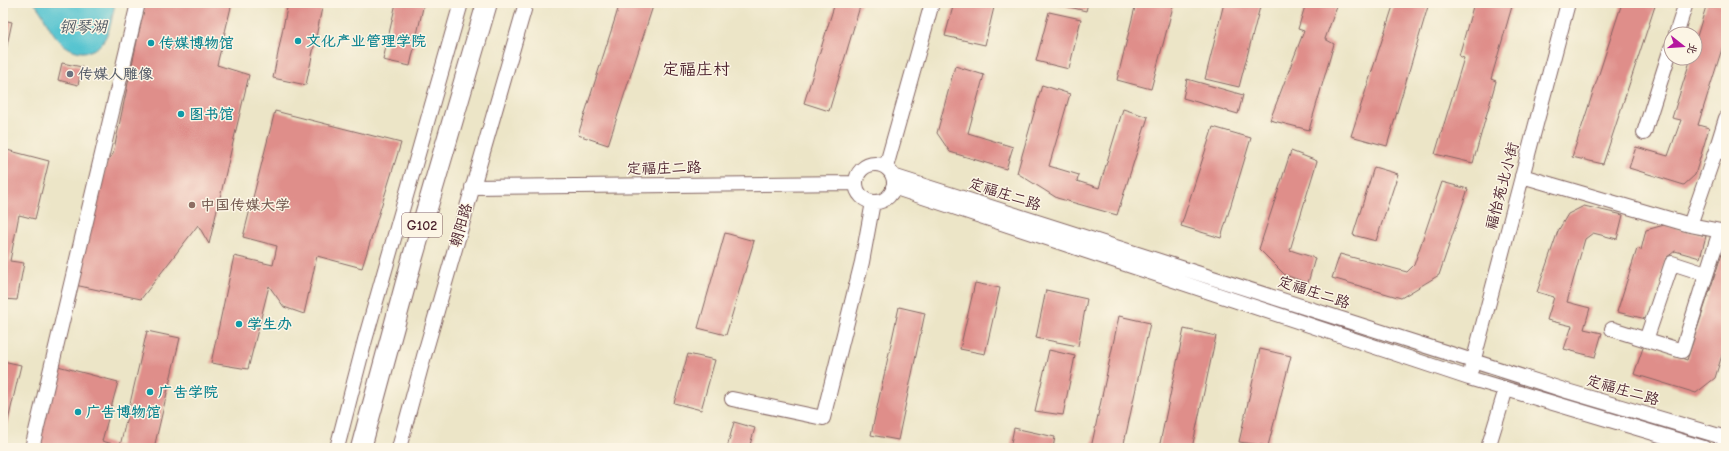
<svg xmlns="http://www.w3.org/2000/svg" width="1729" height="451" font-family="'Comic Neue','LXGW WenKai TC',sans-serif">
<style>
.water{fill:#57c4d0;stroke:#50727e}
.building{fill:#df8e8a}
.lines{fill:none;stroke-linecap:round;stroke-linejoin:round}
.minor-casing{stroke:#836462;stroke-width:16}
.highway-casing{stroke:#836462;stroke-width:22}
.minor{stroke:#fff;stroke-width:14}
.highway{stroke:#fff;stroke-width:20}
.culture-dot{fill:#0f9aa8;stroke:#fcf5e5;stroke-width:1.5}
.worship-dot{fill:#6b7280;stroke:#fcf5e5;stroke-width:1.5}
.education-dot{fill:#8d6e63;stroke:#fcf5e5;stroke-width:1.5}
.labels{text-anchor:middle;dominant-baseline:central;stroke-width:3;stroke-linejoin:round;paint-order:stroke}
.shield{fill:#fcf5e5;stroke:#7f5f63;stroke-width:1}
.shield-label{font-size:14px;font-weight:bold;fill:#4a1f2b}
.culture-label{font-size:15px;font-weight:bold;fill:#0d838f;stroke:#fcf5e5;text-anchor:start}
.worship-label{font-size:15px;font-weight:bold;fill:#5b616d;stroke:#fcf5e5;text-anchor:start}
.street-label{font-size:15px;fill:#4a1f2b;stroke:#fcf5e5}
.education-label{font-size:15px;font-weight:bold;fill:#785e54;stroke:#fcf5e5;text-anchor:start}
.water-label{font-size:16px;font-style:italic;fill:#4f5965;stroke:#fcf5e5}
.quarter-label{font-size:17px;fill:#4a1f2b;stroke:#fcf5e5}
</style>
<rect width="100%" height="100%" fill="#fcf5e5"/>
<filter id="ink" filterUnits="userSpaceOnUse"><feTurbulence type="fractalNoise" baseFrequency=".025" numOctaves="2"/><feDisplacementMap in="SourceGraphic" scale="8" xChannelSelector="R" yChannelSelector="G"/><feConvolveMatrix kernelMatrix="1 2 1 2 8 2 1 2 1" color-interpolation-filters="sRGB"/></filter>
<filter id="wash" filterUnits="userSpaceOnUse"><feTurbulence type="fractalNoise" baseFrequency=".012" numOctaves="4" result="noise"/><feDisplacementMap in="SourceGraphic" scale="16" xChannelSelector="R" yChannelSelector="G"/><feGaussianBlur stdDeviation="0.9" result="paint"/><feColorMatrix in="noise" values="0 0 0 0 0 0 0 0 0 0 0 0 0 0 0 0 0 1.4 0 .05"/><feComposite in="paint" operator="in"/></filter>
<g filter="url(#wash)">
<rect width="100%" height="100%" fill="#ece5c7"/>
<path class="water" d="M34,3H115C111,23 108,52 82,52C72,51 64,46 58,39C48,28 43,12 34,3Z"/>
<g id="blocks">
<path class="building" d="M145,3H232L217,65L249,75L209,244L198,225L141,299L70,284L107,162L113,154Z
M288,3H323L306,85L273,78Z
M396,3H424L410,66L383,60Z
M620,3H654L608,145L578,135Z
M835,3H861L829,111L804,103Z
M954,3H995L985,45L945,36Z
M1052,3H1088L1086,11Z
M1136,3H1174L1151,89L1117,80Z
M1224,3H1261L1239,87L1205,79Z
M1306,3H1338L1325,39L1334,44L1309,130L1270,120L1304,31L1298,29Z
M1394,3H1429L1387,146L1351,136Z
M1474,3H1513L1491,79L1496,81L1473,163L1435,154L1464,58L1459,56Z
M1622,3H1656L1603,164L1572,157Z
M1707,3H1715L1726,6V36L1698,125L1709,128L1695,175L1684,185L1629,168L1636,147L1668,156L1681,120L1672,118L1691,58H1695V43Z
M1049,12L1081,19L1069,69L1036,61Z
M3,20L12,22L4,59H3Z
M62,63L82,67L78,85L58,80Z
M955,66L984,75L968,133L1013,147L1006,169L950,152L937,133Z
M1187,79L1243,95L1238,114L1183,98Z
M1042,85L1070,94L1049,166L1079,175L1077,181L1099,188L1123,109L1148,117L1117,215L1057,198L1017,173Z
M275,111L401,143L362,268L317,256L304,314L284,307L269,286L248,369L211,363L234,256L273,265L277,246L243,237Z
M1213,127L1251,138L1221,238L1181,226Z
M3,149L49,161L35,219L19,215L10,261L24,263L17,300L3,299V191L7,171L3,169Z
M1291,151L1317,161L1290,250L1315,258L1308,283L1285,275L1259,249Z
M1374,167L1398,174L1376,241L1353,235Z
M1442,182L1468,189L1439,275L1401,298L1332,278L1340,254L1407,272L1414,265Z
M1584,206L1623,215L1617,239L1593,233L1585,239L1567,302L1590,308L1584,329L1602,333L1595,357L1564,349L1572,326L1547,320L1554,297L1537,292L1558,231L1568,214Z
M1664,225L1706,236L1700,258L1675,251L1666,258L1646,319L1617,312L1637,249L1641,250L1646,230Z
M725,233L754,241L726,335L698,328Z
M1726,241V342L1715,378L1696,393L1634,374L1644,345L1687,360Z
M975,283L1000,288L985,354L960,349Z
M1046,290L1087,299L1078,346L1036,338Z
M899,307L925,313L898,440L871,435Z
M1119,316L1150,323L1123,448H1091Z
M1184,329L1216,336L1192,448H1159Z
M147,331L180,338L154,448H36L58,366L118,382L102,441L120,446Z
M1260,349L1291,356L1268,446L1239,442Z
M1049,350L1075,356L1063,415L1035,411Z
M688,354L715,360L701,410L674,403Z
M3,361L21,365L4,438H3Z
M734,422L755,428L749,448H727Z
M1014,428L1055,437L1053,448H1010Z"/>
</g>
</g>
<g filter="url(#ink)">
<use href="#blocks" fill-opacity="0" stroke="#836462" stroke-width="1"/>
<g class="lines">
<g class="minor-casing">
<path id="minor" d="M1676,34L1686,3
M1644,133L1671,48
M1716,150L1726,118
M856 183a19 19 0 1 1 38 0a19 19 0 1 1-38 0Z
M886,167L932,3
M893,176L1567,391L1726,438
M1522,176L1690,225L1726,232
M472,187L856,183
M893,187L1469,378L1704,448
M1690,225L1716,150L1726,153
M1612,329L1682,351L1720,231
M1646,340L1672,263L1706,274
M1471,370L1568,3
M732,399L823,418L862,262L873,202
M32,448L138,3
M337,448L365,340L461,3
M399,448L424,356L526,3
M1488,448L1506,389"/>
</g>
<g class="highway-casing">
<path id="highway" d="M361,448L412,260L487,3"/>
</g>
<use href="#minor" class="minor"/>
<use href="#highway" class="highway"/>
</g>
</g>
<g class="culture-dot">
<circle cx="298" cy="41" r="4"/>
<circle cx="151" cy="43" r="4"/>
<circle cx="181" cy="114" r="4"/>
<circle cx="239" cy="324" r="4"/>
<circle cx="150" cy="392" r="4"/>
<circle cx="78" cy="412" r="4"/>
</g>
<circle class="worship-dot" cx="70" cy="74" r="4"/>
<circle class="education-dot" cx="192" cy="205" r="4"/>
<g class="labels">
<rect class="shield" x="402" y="213" width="40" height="24" rx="3"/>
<g class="shield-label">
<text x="422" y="225">G102</text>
</g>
<g class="culture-label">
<text x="306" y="41">文化产业管理学院</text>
<text x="159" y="43">传媒博物馆</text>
<text x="189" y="114">图书馆</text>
<text x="247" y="324">学生办</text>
<text x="158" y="392">广告学院</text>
<text x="86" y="412">广告博物馆</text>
</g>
<g class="worship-label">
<text x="78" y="74">传媒人雕像</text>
</g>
<g class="street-label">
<text transform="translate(664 168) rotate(-1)">定福庄二路</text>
<text transform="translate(1502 186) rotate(-75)">福怡苑北小街</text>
<text transform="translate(1005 194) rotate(18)">定福庄二路</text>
<text transform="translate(461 225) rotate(-74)">朝阳路</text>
<text transform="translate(1314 292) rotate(18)">定福庄二路</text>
<text transform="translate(1623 390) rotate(16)">定福庄二路</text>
</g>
<g class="education-label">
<text x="200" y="205">中国传媒大学</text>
</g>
<g class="water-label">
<text x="83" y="27">钢琴湖</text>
</g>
<g class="quarter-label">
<text x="696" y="69">定福庄村</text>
</g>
</g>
<rect width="1729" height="451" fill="none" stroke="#fcf5e5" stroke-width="16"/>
<g transform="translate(1683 46) rotate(107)"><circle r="19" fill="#fcf5e5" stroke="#b59f9b"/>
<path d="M0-3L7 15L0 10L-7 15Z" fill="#b5179e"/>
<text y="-6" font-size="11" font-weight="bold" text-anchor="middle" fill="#4a1f2b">北</text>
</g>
</svg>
